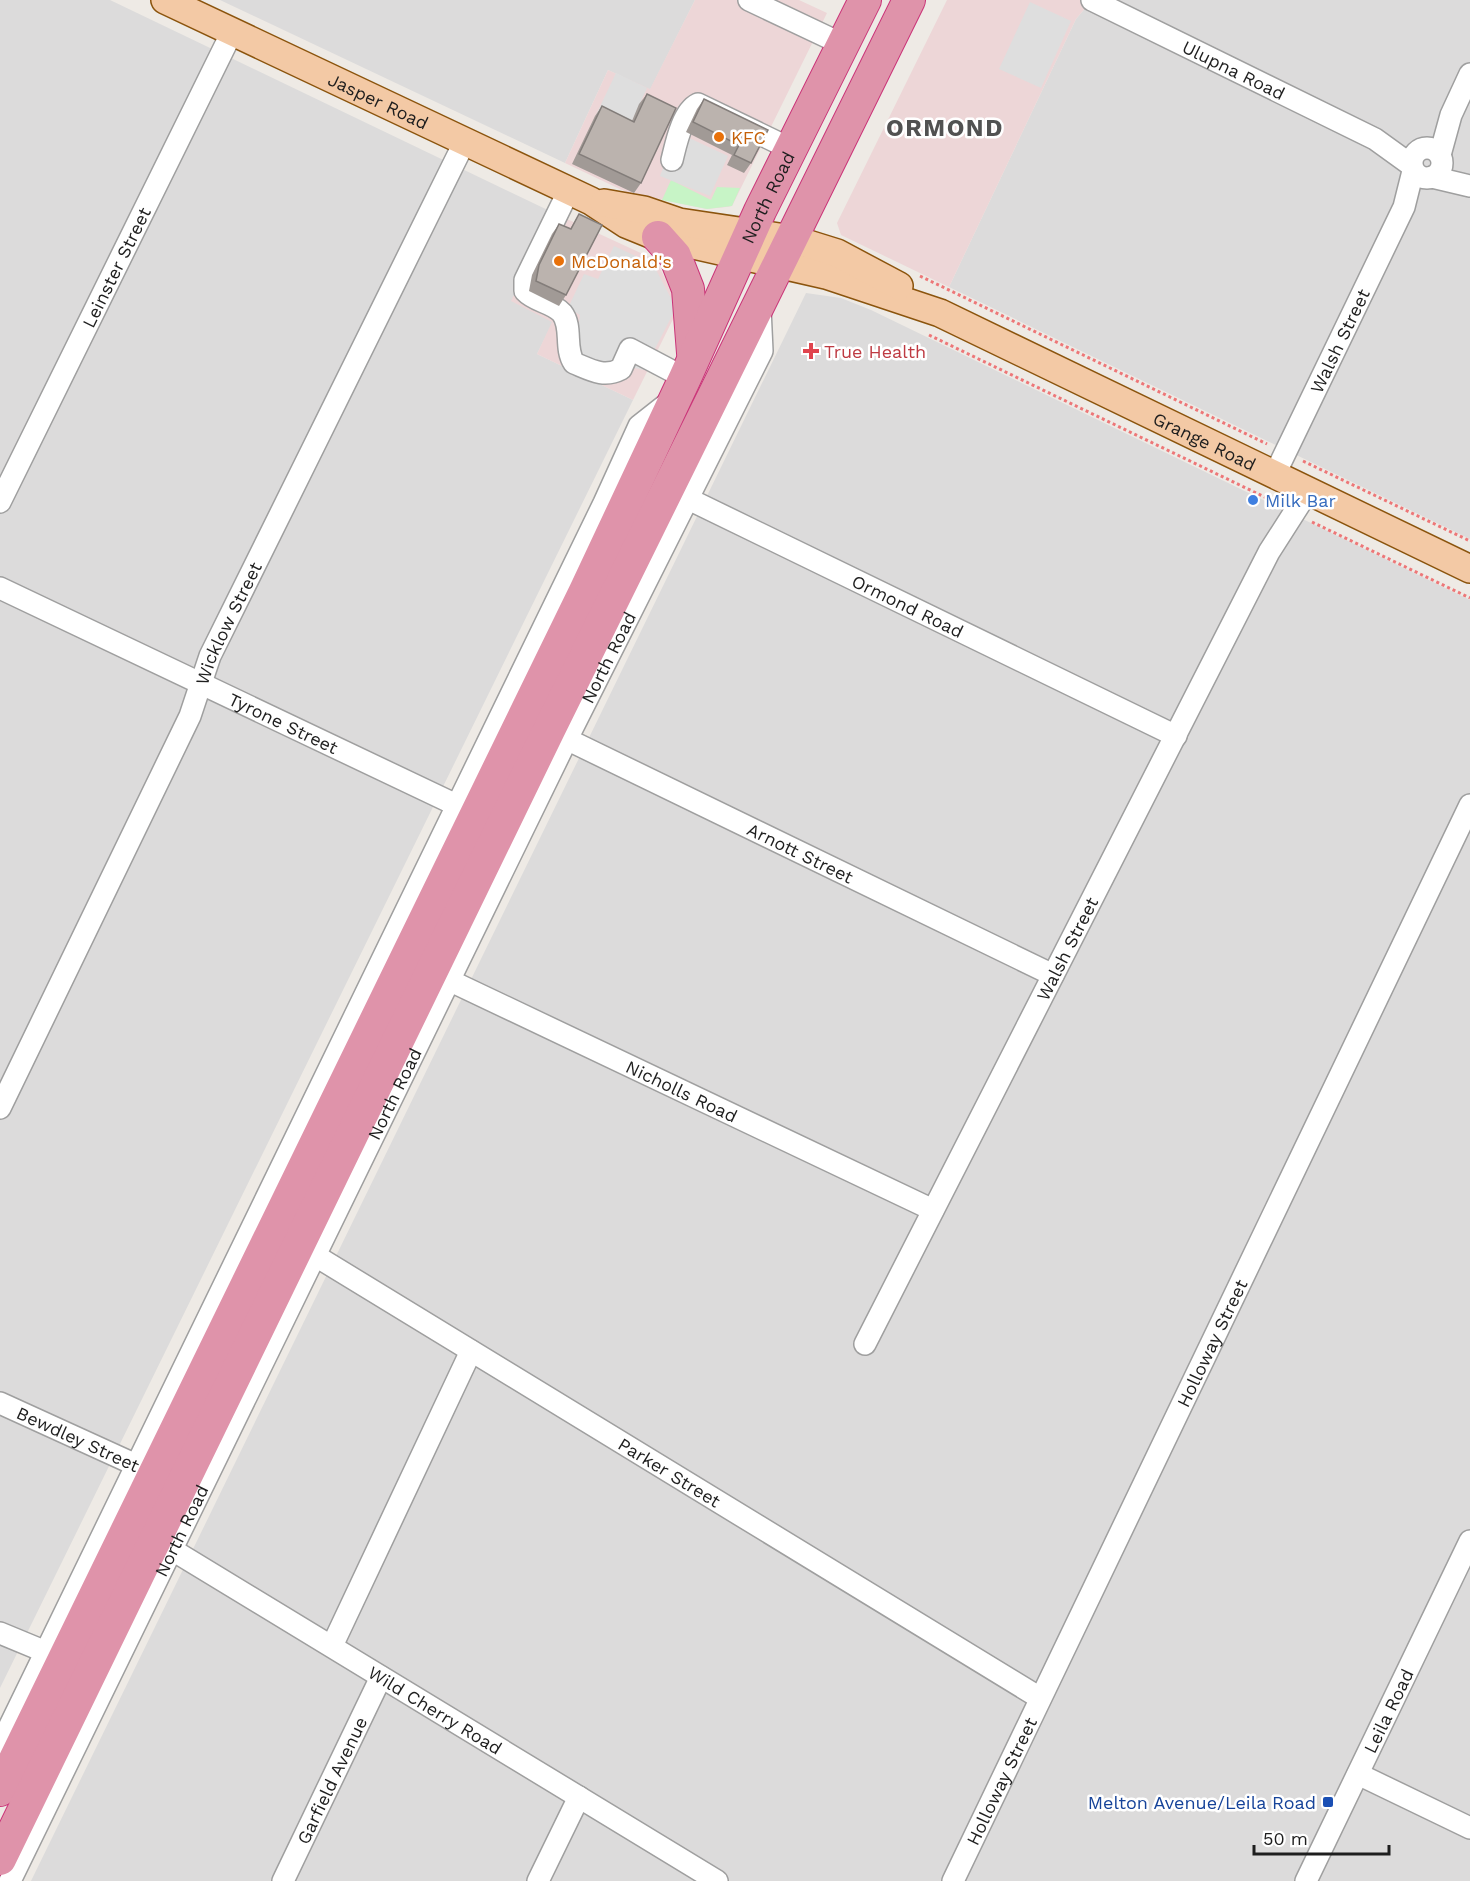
<svg xmlns="http://www.w3.org/2000/svg" width="1470" height="1881" font-family="'Work Sans',sans-serif">
<style>
.residential{fill:#dcdbdb}
.commercial{fill:#edd6d7}
.park{fill:#c7f4c6}
.parking{fill:#dedede}
.lines{fill:none;stroke-linecap:round;stroke-linejoin:round}
.minor-casing{stroke:#9f9f9f;stroke-width:24}
.major-casing{stroke:#8b540d;stroke-width:30}
.highway-casing{stroke:#ca3478;stroke-width:34}
.path{stroke:#ed7778;stroke-width:3;stroke-dasharray:3 3;stroke-linecap:butt}
.minor{stroke:#fff;stroke-width:21}
.major{stroke:#f3c9a5;stroke-width:27}
.highway{stroke:#df93aa;stroke-width:32}
.wall{fill:#a19a96}
.building{fill:#bbb3ae;stroke:#837d7a;stroke-width:1.5}
.food-dot{fill:#e8710a;stroke:#fff;stroke-width:2}
.health-dot{fill:#e0444e;stroke:#fff;stroke-width:2}
.shop-dot{fill:#3f7fe0;stroke:#fff;stroke-width:2}
.transit-dot{fill:#1a4fb4;stroke:#fff;stroke-width:2}
.labels{text-anchor:middle;dominant-baseline:central;stroke-width:5;stroke-linejoin:round;paint-order:stroke}
.street-label{font-size:18px;fill:#1e1e1e;stroke:#fff}
.food-label{font-size:18px;fill:#c56008;stroke:#fff;text-anchor:start}
.health-label{font-size:18px;fill:#be3a42;stroke:#fff;text-anchor:start}
.shop-label{font-size:18px;fill:#366cbe;stroke:#fff;text-anchor:start}
.transit-label{font-size:18px;fill:#164399;stroke:#fff;text-anchor:end}
.district-label{font-size:24px;font-weight:bold;letter-spacing:1.5px;fill:#515151;stroke:#fff}
</style>
<rect width="100%" height="100%" fill="#eeeae5"/>
<path class="residential" d="M0,0H110L554,213L553,322L537,354L633,400L0,1688Z
M220,0H695L650,90L608,70L565,163Z
M1092,0H1470V539L949,287L1076,19Z
M806,293L841,298L871,310L1470,600V1881H31Z"/>
<path class="commercial" d="M695,0H799L827,13L732,206L726,207L707,209L626,192L565,163L608,70L650,89Z
M947,0H1092L1076,19L949,287L841,235L837,223Z
M554,213L656,260L679,307L633,400L537,354L552,322L511,301Z"/>
<path class="park" d="M671,180L711,200L717,187L740,188L732,206L707,209L662,200Z"/>
<path class="parking" d="M1030,2L1071,21L1041,88L999,69Z
M616,73L647,88L627,132L595,117Z
M687,137L728,156L710,196L660,176L672,146Z
M614,246L653,264L676,308L644,370L616,364L606,368L574,354L580,315L568,308L584,274L598,279Z"/>
<g class="lines">
<g class="minor-casing">
<g id="minor">
<path d="M749,0L842,44"/>
<path id="s1" d="M1092,0L1375,139L1411,165"/>
<circle cx="1427" cy="163" r="15"/>
<path d="M1440,155L1451,115L1470,74"/>
<path d="M672,160C676,144 682,112 698,104L791,149"/>
<path d="M1432,177L1470,186"/>
<path d="M568,192L525,280V291C535,302 552,302 562,313C573,327 564,348 574,363C591,370 604,378 621,369L630,349L685,378"/>
<path id="s2" d="M1275,474L1404,207L1413,171"/>
<path id="s3" d="M674,492L1176,736"/>
<path id="s4" d="M0,502L232,32"/>
<path id="s5" d="M0,588L469,811"/>
<path id="s6" d="M554,733L1053,975"/>
<path id="s7" d="M438,975L933,1210"/>
<path id="s8" d="M0,1108L190,716L210,656L464,143"/>
<path id="s9" d="M306,1250L1040,1698"/>
<path id="s10" d="M865,1344L1269,552L1308,491"/>
<path id="s11" d="M0,1403L147,1470"/>
<path id="s12" d="M161,1543L717,1881"/>
<path d="M0,1633L58,1657"/>
<path d="M332,1646L471,1351"/>
<path d="M0,1746L604,503L639,426L672,400"/>
<path d="M1358,1774L1470,1828"/>
<path id="s13" d="M10,1881L567,739L762,351L760,308"/>
<path id="s14" d="M283,1881L381,1677"/>
<path d="M538,1881L579,1797"/>
<path id="s15" d="M953,1881L1470,805"/>
<path id="s16" d="M1306,1881L1470,1541"/>
</g>
</g>
<g class="major-casing">
<g id="major">
<path id="s17" d="M165,0L591,201L626,224L658,237L826,275L940,313L1470,569"/>
<path d="M604,203L644,210L679,222L792,239L837,253L899,286"/>
</g>
</g>
<g class="highway-casing">
<g id="highway">
<path d="M658,237L675,256L688,289L693,353"/>
<path id="s18" d="M0,1790L585,591L685,378L760,211L865,0"/>
<path d="M0,1859L549,730L909,0"/>
</g>
</g>
<path class="path" d="M920,276L1267,444
M929,335L1277,503
M1303,461L1470,541
M1312,522L1470,598"/>
<use href="#minor" class="minor"/>
<use href="#major" class="major"/>
<use href="#highway" class="highway"/>
</g>
<path class="wall" d="M647,94L641,183L634,193L572,164L595,116L602,106L632,121L639,104Z
M704,99L768,130L751,163L744,173L727,165L732,155L686,132L697,109Z
M579,214L566,295L559,306L529,291L532,275L552,234L559,224L570,229Z"/>
<path class="building" d="M647,94L676,108L641,183L579,154L602,106L634,122Z
M704,99L768,130L751,163L734,155L739,145L693,122Z
M579,214L602,225L566,295L536,281L539,265L559,224L571,229Z"/>
<g class="food-dot">
<circle cx="719" cy="137" r="6"/>
<circle cx="559" cy="261" r="6"/>
</g>
<path class="health-dot" d="M808 342h6v6h6v6h-6v6h-6v-6h-6v-6h6z"/>
<circle class="shop-dot" cx="1253" cy="500" r="6"/>
<rect class="transit-dot" x="1322" y="1796" width="12" height="12" rx="3"/>
<g class="labels">
<g class="street-label">
<text stroke="none"><textPath href="#s1" startOffset="158">Ulupna Road</textPath></text>
<text stroke="none"><textPath href="#s17" startOffset="236">Jasper Road</textPath></text>
<text stroke="none"><textPath href="#s18" startOffset="1768">North Road</textPath></text>
<text stroke="none"><textPath href="#s4" startOffset="262">Leinster Street</textPath></text>
<text stroke="none"><textPath href="#s2" startOffset="148">Walsh Street</textPath></text>
<text stroke="none"><textPath href="#s17" startOffset="1134">Grange Road</textPath></text>
<text stroke="none"><textPath href="#s3" startOffset="260">Ormond Road</textPath></text>
<text stroke="none"><textPath href="#s8" startOffset="536">Wicklow Street</textPath></text>
<text stroke="none"><textPath href="#s13" startOffset="1362">North Road</textPath></text>
<text stroke="none"><textPath href="#s5" startOffset="314">Tyrone Street</textPath></text>
<text stroke="none"><textPath href="#s6" startOffset="274">Arnott Street</textPath></text>
<text stroke="none"><textPath href="#s10" startOffset="444">Walsh Street</textPath></text>
<text stroke="none"><textPath href="#s7" startOffset="270">Nicholls Road</textPath></text>
<text stroke="none"><textPath href="#s13" startOffset="876">North Road</textPath></text>
<text stroke="none"><textPath href="#s15" startOffset="597">Holloway Street</textPath></text>
<text stroke="none"><textPath href="#s11" startOffset="86">Bewdley Street</textPath></text>
<text stroke="none"><textPath href="#s9" startOffset="426">Parker Street</textPath></text>
<text stroke="none"><textPath href="#s13" startOffset="390">North Road</textPath></text>
<text stroke="none"><textPath href="#s12" startOffset="321">Wild Cherry Road</textPath></text>
<text stroke="none"><textPath href="#s16" startOffset="189">Leila Road</textPath></text>
<text stroke="none"><textPath href="#s14" startOffset="112">Garfield Avenue</textPath></text>
<text stroke="none"><textPath href="#s15" startOffset="111">Holloway Street</textPath></text>
</g>
<g class="food-label">
<text x="731" y="137">KFC</text>
<text x="571" y="261">McDonald's</text>
</g>
<g class="health-label">
<text x="824" y="351">True Health</text>
</g>
<g class="shop-label">
<text x="1265" y="500">Milk Bar</text>
</g>
<g class="transit-label">
<text x="1316" y="1802">Melton Avenue/Leila Road</text>
</g>
<g class="district-label">
<text x="945" y="128">ORMOND</text>
</g>
</g>
<path d="M1254 1845v9h135v-9" fill="none" stroke="#1e1e1e" stroke-width="3"/>
<text x="1263" y="1845" font-size="18" fill="#1e1e1e" stroke="#ffffff" stroke-width="4.5" paint-order="stroke">50 m</text>
</svg>
